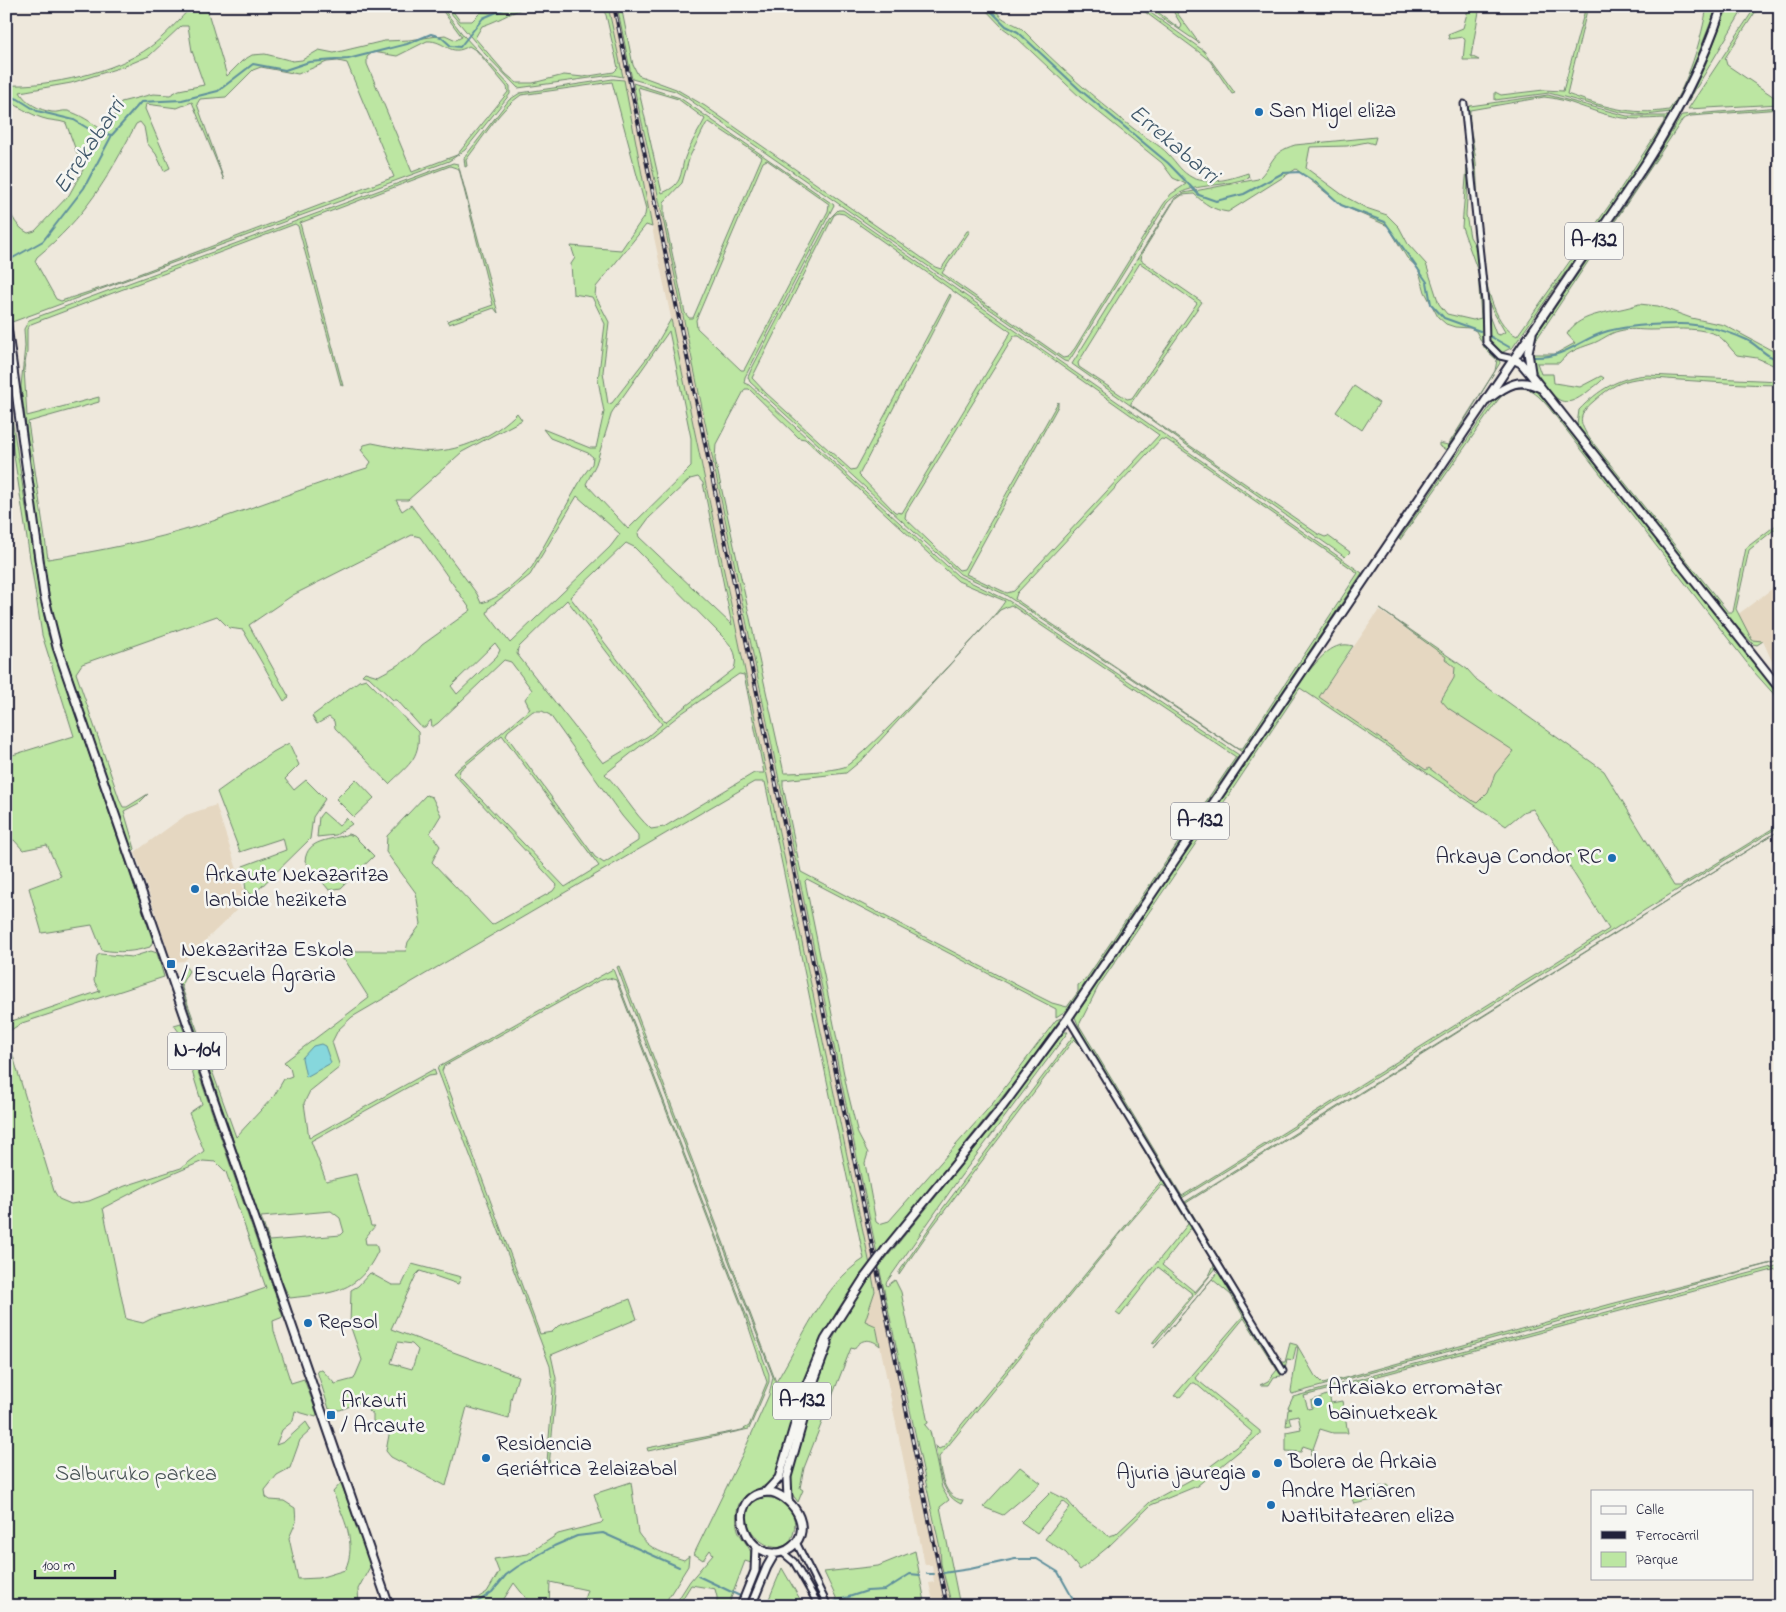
<svg xmlns="http://www.w3.org/2000/svg" width="1786" height="1612" font-family="'Indie Flower',sans-serif">
<style>
.built{fill:#e5d7c1}
.green{fill:#bce6a2;stroke:#6f846e;fill-rule:evenodd}
.water{fill:#86d7dc;stroke:#5e8f9c}
.lines{fill:none;stroke-linecap:round;stroke-linejoin:round}
.stream{stroke:#5e8f9c;stroke-width:2}
.minor-casing{stroke:#22223b;stroke-width:9}
.major-casing{stroke:#22223b;stroke-width:11}
.minor{stroke:#f6f6f2;stroke-width:5}
.major{stroke:#f6f6f2;stroke-width:7}
.rail-casing{stroke:#22223b;stroke-width:4}
.rail{stroke:#f6f6f2;stroke-width:2;stroke-dasharray:5.5;stroke-linecap:butt}
.major-bridge-casing{stroke:#22223b;stroke-width:11;stroke-linecap:butt}
.major-bridge{stroke:#f6f6f2;stroke-width:7}
.poi-dot{fill:#1f6fb2;stroke:#f6f6f2;stroke-width:2}
.labels{text-anchor:middle;dominant-baseline:central;stroke-width:5;stroke-linejoin:round;paint-order:stroke}
.shield{fill:#f6f6f2;stroke:#626272;stroke-width:1}
.shield-label{font-size:21px;font-weight:bold;fill:#22223b}
.poi-label{font-size:22px;fill:#22223b;stroke:#f6f6f2;text-anchor:start}
.park-label{font-size:22px;fill:#485355;stroke:#f6f6f2}
.water-label{font-size:24px;font-style:italic;fill:#40586b;stroke:#f6f6f2}
</style>
<rect width="100%" height="100%" fill="#eee8dc"/>
<filter id="ink" filterUnits="userSpaceOnUse"><feTurbulence type="fractalNoise" baseFrequency=".02" numOctaves="2"/><feDisplacementMap in="SourceGraphic" scale="10" xChannelSelector="R" yChannelSelector="G"/><feConvolveMatrix kernelMatrix="1 2 1 2 8 2 1 2 1" color-interpolation-filters="sRGB"/></filter>
<g filter="url(#ink)">
<path class="built" d="M608,6H617L643,132L656,185L909,1414L952,1606H934L929,1583L934,1582L932,1565H925L876,1326L865,1321L875,1291L869,1260L654,237Z
M1780,583V671L1777,673L1763,641L1752,640L1737,615Z
M1379,610L1446,657L1445,659L1455,667L1454,678L1441,700L1514,751L1495,774L1488,792L1477,803L1457,790L1441,776L1429,768L1427,770L1319,697Z
M216,805L247,900L184,961L172,962L135,852L186,815Z"/>
<path class="green" d="M192,6H206L227,76L242,61L252,55L265,54L293,61L302,60L319,50L334,53L384,41L409,40L445,35L456,40L462,37L439,6H441L464,36L510,86V94L465,150L449,161L12,322L6,281V195C8,210 14,226 28,233L35,231L69,195L83,170L66,123C58,120 50,121 42,118C30,114 17,106 6,99V85C49,87 116,72 150,47C165,36 179,20 192,6ZM181,26H188L192,51L204,85L179,90L170,95L153,94L121,102L110,126L102,130C91,122 81,115 68,111C62,110 57,113 52,112C39,110 26,103 20,92L71,83L125,66L149,56ZM427,41C446,40 449,58 469,46L477,51L507,87L508,92L457,155L412,172L367,64V57L373,52L397,56ZM338,61L347,63L394,177L107,286L61,301L56,299L35,261L37,257C86,216 107,180 136,124L140,122L144,127L147,143L156,154L164,171L170,168L145,109L146,104L177,108L192,102L224,180L197,104L200,99L226,97L253,70L261,67L298,74L327,62Z
M445,6H449L460,21H472L481,12L493,13L504,6H536C515,8 502,20 482,26L475,38L506,74L517,83H533L564,75L583,77L614,72L618,68L606,15L602,8L598,6H608L623,77L612,75L518,88L485,54Z
M617,6H621L633,65L638,75L676,89L705,106L935,267L941,269L967,231H970L942,273L1063,358L1068,357L1075,348L1163,205L1171,194L1186,184L1173,178L1162,163L1081,98L1017,38L1003,28L982,6H996C996,21 1016,22 1023,30C1057,65 1095,99 1134,129C1145,138 1159,144 1168,154C1177,163 1181,172 1193,178C1211,185 1230,179 1248,173L1249,178C1238,181 1226,184 1214,185C1195,188 1182,188 1167,203L1071,358L1068,362L1064,361L687,98L675,91L632,79Z
M1137,6H1141L1204,51L1235,93L1232,94L1210,61L1199,52Z
M1145,6H1150L1180,29L1182,26L1170,6H1172L1199,43Z
M1469,6H1480L1471,56L1479,60H1463L1465,40L1463,37L1449,39L1448,34L1463,28Z
M1586,6H1588L1567,94C1601,106 1632,116 1669,110C1688,85 1702,37 1707,6H1717L1693,68L1671,112L1646,115L1620,112L1549,93L1495,100V92L1501,95L1544,90L1563,91Z
M1728,6H1745L1688,102L1706,63Z
M1756,6H1759L1756,11L1725,58L1727,65L1780,101V104L1688,109Z
M613,79L624,80L652,227L646,225L596,287L595,295L609,322L603,372L608,404L612,403L653,350L671,319L869,1260L875,1291L865,1321L876,1326L880,1346C871,1338 861,1338 854,1349L851,1348L804,1468L800,1488L803,1490L798,1502L792,1494L789,1478C808,1411 823,1336 869,1280L865,1269C846,1296 827,1325 814,1355C798,1394 788,1435 776,1475C763,1496 732,1485 737,1526C739,1538 750,1545 752,1556L751,1563L745,1561L728,1606H717V1597L715,1589L691,1585L678,1606H674L690,1581L713,1554L710,1550L703,1560L694,1554L744,1451L769,1395L773,1377L617,967L619,966L776,1382C801,1342 823,1284 864,1259L765,782H754L352,1017L338,1030L332,1042L340,1067L310,1091L304,1103L309,1138L434,1069L436,1075L428,1076L311,1141L326,1181L356,1174L371,1226H375L365,1238L366,1244H376L378,1251C358,1294 332,1293 290,1298L281,1281L178,978L186,967L189,971L183,981L182,988L236,1137L274,1096L284,1079L292,1076L290,1068L284,1062L369,998L345,960H343L344,954L352,951H406L408,942L421,924L416,893L386,852L387,836L426,795L432,797L441,815L430,833L440,846L432,862L492,925L553,891L557,885L453,773L530,709L525,699L532,690L511,662L504,660L438,723L432,727L431,720L425,727H421L397,700H393L369,677L362,675L365,672L378,676C393,668 412,658 422,645L471,610L420,537L412,535L293,595L249,625L289,697L284,701L243,630L229,628L217,616L82,664L76,673L120,801L123,807H127L148,794L139,803L124,811L135,849L132,852L56,629L50,602L35,499L21,386L25,346L24,329L29,320L453,163L458,164L498,313L494,308L449,324L447,321L493,305L459,169L450,166L300,223L343,386L341,385L298,226L295,224L31,324L27,329V352L24,369L27,416L99,397V402L28,422L48,559C99,551 151,541 201,525C256,507 311,485 367,468L371,462L361,450L364,445L372,443C393,447 417,453 438,451C466,449 498,433 517,413L522,420L462,452L408,500H396L402,511L411,505L477,594L481,603C499,599 519,581 532,567L583,476L592,464L593,457L588,453L550,438L543,429L590,448H596L604,412L598,380L605,324L592,297L573,294L571,264L575,258L571,246L621,250L645,215L646,209L612,82L521,95C500,109 485,135 469,156L466,160L467,166L465,167L464,158L509,100L520,93ZM669,331L691,438V467L628,529L586,484L596,464L612,412ZM698,477L703,483L732,625L639,537L638,533L649,518L690,479ZM577,496L620,534L610,547L510,643L487,613L490,607L530,575ZM626,543L634,547L725,639C734,649 738,655 734,669L665,722L570,597ZM567,600L662,724L648,736L603,763L517,654L518,648ZM495,643L500,650L497,656L457,694L451,686ZM739,674L744,675L764,773H754L664,827L651,829C633,813 622,791 605,774L682,713ZM533,711H542L550,715L622,816L638,835V841L604,863L595,857L506,735L508,731ZM502,735L599,866L565,887L459,776L460,770ZM331,1211L340,1218L344,1232L341,1235L269,1241L261,1217Z
M633,83L680,98L834,205L745,377L744,383L749,385L958,576L1009,601L1239,755L1067,1010L1056,1017V1009L807,879L805,881L847,1089L858,1134L868,1153L865,1163L876,1222L879,1224L889,1221L993,1103L1056,1020L1061,1018L1028,1065L877,1254L656,185ZM638,87L678,99L705,119C699,131 691,142 686,155C679,172 685,184 662,193ZM709,122L762,157L693,318H689L685,313L664,215V202L682,183L690,156L706,124ZM767,160L829,204L828,211L744,370H741L697,328L696,320L763,162ZM745,389H749L799,438L805,439L958,581L1005,601C997,617 858,763 844,767C831,771 798,773 784,773L715,459L716,444ZM1011,605L1236,757L1086,979L1078,985V992L1067,1007L1052,1003L1026,990L801,872L783,786V780L846,773L864,758L1000,610Z
M1548,95L1627,116H1670L1632,177L1513,347L1503,352L1493,349L1488,340L1487,310L1496,334L1500,335L1505,332L1491,308L1487,294L1466,109L1470,106ZM1544,97C1568,99 1589,111 1612,116C1629,120 1646,119 1664,118V122L1613,200L1517,336C1476,317 1479,204 1476,163C1475,146 1468,127 1470,110Z
M1780,107V109L1691,116L1683,119L1534,343V338L1642,180L1682,115Z
M1376,137L1374,144L1367,142L1347,146L1310,147L1306,168L1344,196L1366,208L1387,215L1399,227L1408,244L1426,264L1439,304L1447,314L1473,320L1481,318L1478,272L1462,227L1467,166L1469,165L1466,215L1470,237L1477,249L1483,297V338L1487,349L1499,359L1500,363L1446,450L1439,446V443L1448,445L1495,371L1497,360L1485,349L1476,331L1470,328L1455,327L1446,324L1438,317L1425,292L1418,268L1407,258L1388,226L1343,206L1296,169L1228,212C1213,210 1205,204 1194,194L1182,195L1174,201L1142,253L1141,260L1202,302L1131,403V405L1318,534L1325,537L1328,536L1350,552L1345,557L1072,364L1175,198L1184,193L1258,179C1275,163 1269,153 1295,145ZM1140,263L1197,303L1132,398L1127,399L1079,367L1078,363Z
M838,210H843L1362,573L1242,752L1004,594L960,574L750,382L748,377L751,370L830,218ZM838,213L844,214L1011,332L902,513L895,512L859,475L951,296L950,294L856,469L851,470L766,393L752,378L834,215ZM1014,336H1019L1159,435L1014,591L1007,593L966,574L1058,406V402L964,569L959,570L905,518L906,512ZM1161,439L1167,440L1191,456L1358,573L1242,749H1238L1015,599L1017,593Z
M1639,304L1658,306L1691,318L1724,325L1773,351L1780,352V368L1757,358L1737,355C1730,349 1725,339 1715,334C1694,326 1671,330 1650,330C1639,330 1630,328 1619,331C1609,333 1601,341 1591,344C1577,349 1569,351 1559,363H1537L1541,374H1553L1554,383L1580,387L1601,376L1604,378C1599,384 1592,388 1586,393C1567,407 1559,404 1545,386C1538,377 1533,366 1531,354H1555L1575,343L1567,334C1580,311 1616,313 1639,304Z
M1647,375L1780,381V385C1746,385 1713,382 1680,380C1664,379 1646,376 1630,380C1616,383 1604,392 1594,401C1577,415 1579,423 1590,439L1728,612H1733L1746,548L1780,522V525L1749,550L1736,609L1752,640L1763,641L1757,645L1753,644L1715,603L1577,425L1579,410C1598,390 1619,377 1647,375Z
M6,381L41,602L48,634L153,941L150,947C133,952 120,953 102,950L92,925L42,933L29,888L61,876L47,845L23,850L14,840L6,841V757L74,736L42,635L12,443H6L12,441L6,405Z
M1522,385L1541,393L1780,696V701L1754,672L1550,409C1534,389 1519,378 1498,400L1400,540L1399,539L1500,392L1507,388Z
M1354,386L1379,403L1362,430L1336,412Z
M1380,609L1467,669L1477,680L1604,771L1674,886H1680L1780,824V826L1182,1198L1083,1037L1075,1017L1204,825L1207,827L1098,987L1079,1025L1182,1196L1609,929L1533,809L1523,812L1506,826L1300,688L1218,811L1216,808L1308,672C1320,658 1334,640 1353,646L1319,697L1426,770L1429,768L1473,801L1477,803L1488,792L1495,774L1514,751L1448,708L1441,700L1454,678L1455,667L1445,659L1446,657Z
M366,679L418,732C421,759 406,767 389,784L335,728L334,721L329,717L317,724L312,716L359,681Z
M289,743L299,765L285,779L294,790L306,780L325,799L313,817L310,839L253,895L246,891L243,866L286,850L283,838L240,852L217,792L273,752Z
M356,779L374,798L354,817L336,799Z
M323,812L339,826L346,818L352,824L336,835L317,837L319,817Z
M1780,830L1186,1203L1281,1362H1285L1290,1343L1297,1345L1315,1376L1323,1384L1611,1304L1780,1261L1292,1394L1291,1391L1298,1347H1296L1293,1360L1287,1359L1285,1370L1186,1207L1185,1202Z
M348,834L354,836L374,856L341,888L329,890L305,861C307,838 331,841 348,834Z
M151,951L157,953L164,977L22,1023L6,1033V1023L100,991L94,981L97,956L100,954L132,957Z
M613,969L769,1374V1382L749,1429L648,1451L647,1448L742,1430L749,1426L767,1382L743,1310L616,980L609,978L598,981L444,1066L442,1071L540,1334L552,1332L558,1326L630,1299L637,1319L551,1355L556,1378V1393L549,1466L547,1462L553,1390L550,1366L437,1068Z
M181,1023L283,1317L273,1321L274,1331L291,1383L304,1379L317,1414L316,1417L295,1411L293,1421L282,1430L276,1445L284,1442L306,1422L311,1430L300,1440L290,1468L277,1475L265,1490L266,1497L270,1500L284,1501L295,1508L296,1522L289,1538L298,1579L319,1578L345,1570C358,1542 343,1518 333,1492L341,1483L371,1565L358,1589L359,1606H6V1033L54,1191L59,1199L71,1204L89,1201L125,1186L181,1168L204,1151L189,1113L202,1104L181,1035L174,1025ZM203,1161L216,1162L226,1172L266,1288L234,1299L157,1316L143,1323L126,1319L103,1208L149,1184Z
M1064,1032H1068L958,1180L886,1283L887,1286L895,1280L901,1292L928,1423L925,1425L930,1431L942,1488L949,1500L940,1507L960,1606H952L941,1564L940,1548L879,1267L994,1125Z
M1074,1035L1077,1036L1217,1267L1154,1344L1152,1343L1193,1294L1158,1267L1120,1316L1116,1313L1188,1224L1167,1188L1162,1185L1115,1240L939,1457C940,1472 944,1499 963,1500L961,1504C939,1494 939,1466 935,1445L939,1449L943,1447L1162,1181L1084,1049L1074,1039L930,1230L899,1275V1272L943,1208ZM1190,1229H1192L1214,1265L1209,1276L1195,1292L1162,1265Z
M412,1264L461,1277L458,1284L420,1271L416,1275L391,1329L518,1376L511,1399L509,1419L467,1407L446,1486L391,1457L386,1451L389,1435L373,1421V1414L358,1403L340,1410L329,1409L317,1371L322,1370L335,1384L354,1379L362,1360L350,1325L351,1290L358,1286L370,1273L392,1285H402ZM398,1342L412,1344L418,1350L412,1369L391,1363Z
M1780,1265V1268L1304,1396L1308,1409L1312,1408L1311,1401L1329,1394L1331,1403L1342,1401L1348,1433H1333L1320,1429L1313,1449L1316,1451L1315,1456L1310,1455L1312,1449L1303,1446L1301,1452L1286,1451V1432L1301,1429L1298,1415L1289,1417L1291,1425L1286,1426L1288,1410L1291,1409L1288,1408L1293,1397Z
M1217,1273H1220L1280,1370L1281,1376L1274,1377L1269,1385H1260L1268,1381L1277,1370L1244,1318L1195,1378L1260,1431V1434L1197,1486L1151,1505L1108,1547L1080,1570L1066,1553L1045,1539L1070,1507L1063,1501L1037,1533L1021,1522L1051,1492L1067,1500L1080,1515L1109,1536L1116,1534L1150,1502L1196,1477L1252,1435V1432L1195,1383H1192L1180,1397L1174,1396L1243,1316L1231,1295L1212,1279L1154,1348Z
M1020,1467L1041,1483L1003,1515L983,1507Z
M631,1482L638,1533C649,1550 666,1554 684,1560L689,1556L688,1566L663,1606H582L587,1590L550,1582L549,1606H532L514,1583L502,1602L505,1606H465L487,1592L499,1572L494,1559L528,1554L558,1534L601,1523L603,1521L594,1494Z
M1388,1485L1393,1496L1354,1504L1350,1493Z
M762,1498C780,1495 799,1512 794,1531C783,1577 717,1514 762,1498Z
M915,1551L925,1602L920,1606H840L824,1572L878,1566Z
M782,1568L804,1606H766Z"/>
<path class="water" d="M321,1044L325,1046L331,1063L306,1077L302,1058L313,1046Z"/>
<g class="lines">
<path class="stream" d="M986,6L1006,26L1018,32L1079,89L1168,163L1199,195L1216,201L1244,194L1283,173L1299,172L1318,184L1341,205L1385,222L1427,282L1431,304L1444,318L1480,331
M6,95L18,99L37,111L74,120L94,132L112,135
M11,259L43,241L84,188L112,135L141,102L182,100L218,91L253,64L285,70L309,62L348,59L407,44L431,34L441,37L451,46L460,47L483,18L511,6
M1488,335L1509,347
M1534,357C1567,358 1579,339 1608,331C1631,325 1657,324 1680,324C1702,324 1728,331 1747,340C1758,345 1767,359 1780,359
M943,1573L970,1569L1015,1559H1037L1058,1572L1077,1606
M927,1574H934
M698,1576L742,1597
M177,1606H183
M472,1606L492,1592L506,1575L517,1567L554,1546L577,1536L603,1533L679,1567
M821,1606L867,1591L885,1590L910,1574L920,1575"/>
<g class="minor-casing">
<path id="minor" d="M1464,104L1485,302L1486,342L1500,356L1513,359
M1068,1018L1283,1371
M796,1542L828,1606
M782,1552L794,1562L819,1606"/>
</g>
<g class="major-casing">
<path id="major" d="M6,319L44,595L57,647L389,1606
M1513,359L1521,363L1531,375L1780,689
M1531,372L1528,352L1532,334
M1490,398C1507,385 1520,377 1540,388
M886,1249L1003,1106L1068,1018L1630,187C1669,130 1701,72 1722,6
M766,1492L779,1478L806,1386L825,1340L865,1277
M771,1492C796,1498 816,1534 787,1550C748,1570 718,1492 771,1492Z
M788,1499L787,1477L815,1378L828,1343
M741,1606L755,1571L756,1546
M751,1606L767,1567L775,1553"/>
</g>
<use href="#minor" class="minor"/>
<use href="#major" class="major"/>
<g class="rail-casing">
<path id="rail" d="M614,6L947,1606"/>
</g>
<use href="#rail" class="rail"/>
<g class="major-bridge-casing">
<path id="major-bridge" d="M865,1277L886,1249"/>
</g>
<use href="#major-bridge" class="major-bridge"/>
</g>
</g>
<g class="poi-dot">
<circle cx="1259" cy="112" r="5"/>
<circle cx="1612" cy="858" r="5"/>
<circle cx="195" cy="889" r="5"/>
<rect x="166" y="959" width="10" height="10" rx="2.5"/>
<circle cx="308" cy="1323" r="5"/>
<circle cx="1318" cy="1402" r="5"/>
<rect x="326" y="1410" width="10" height="10" rx="2.5"/>
<circle cx="486" cy="1458" r="5"/>
<circle cx="1278" cy="1463" r="5"/>
<circle cx="1256" cy="1474" r="5"/>
<circle cx="1271" cy="1505" r="5"/>
</g>
<g class="labels">
<g class="shield">
<rect x="1565" y="222.5" width="58" height="37" rx="4"/>
<rect x="1171" y="802.5" width="58" height="37" rx="4"/>
<rect x="168" y="1032.5" width="58" height="37" rx="4"/>
<rect x="773" y="1382.5" width="58" height="37" rx="4"/>
</g>
<g class="shield-label">
<text x="1594" y="241">A-132</text>
<text x="1200" y="821">A-132</text>
<text x="197" y="1051">N-104</text>
<text x="802" y="1401">A-132</text>
</g>
<g class="poi-label">
<text x="1269" y="112">San Migel eliza</text>
<text x="1602" y="858" text-anchor="end">Arkaya Condor RC</text>
<text x="205" y="876">Arkaute Nekazaritza<tspan x="205" dy="25">lanbide heziketa</tspan></text>
<text x="181" y="951">Nekazaritza Eskola<tspan x="181" dy="25">/ Escuela Agraria</tspan></text>
<text x="318" y="1323">Repsol</text>
<text x="1328" y="1389">Arkaiako erromatar<tspan x="1328" dy="25">bainuetxeak</tspan></text>
<text x="341" y="1402">Arkauti<tspan x="341" dy="25">/ Arcaute</tspan></text>
<text x="496" y="1445">Residencia<tspan x="496" dy="25">Geriátrica Zelaizabal</tspan></text>
<text x="1288" y="1463">Bolera de Arkaia</text>
<text x="1246" y="1474" text-anchor="end">Ajuria jauregia</text>
<text x="1281" y="1492">Andre Mariaren<tspan x="1281" dy="25">Natibitatearen eliza</tspan></text>
</g>
<g class="park-label">
<text x="136" y="1475">Salburuko parkea</text>
</g>
<g class="water-label">
<text transform="translate(1173 145) rotate(40)">Errekabarri</text>
<text transform="translate(90 147) rotate(-56)">Errekabarri</text>
</g>
</g>
<rect width="1786" height="1612" fill="none" stroke="#f6f6f2" stroke-width="25"/>
<rect x="12" y="12" width="1761" height="1587" fill="none" stroke="#22223b" stroke-width="2" filter="url(#ink)"/>
<rect x="1591" y="1490" width="162" height="90" fill="#f6f6f2" stroke="#a1a1a9"/>
<rect x="1601" y="1506" width="25" height="8" fill="#f6f6f2" stroke="#a1a1a9"/>
<text x="1636" y="1514" font-size="15" fill="#22223b">Calle</text>
<rect x="1601" y="1531" width="25" height="8" fill="#22223b" stroke="#a1a1a9"/>
<text x="1636" y="1540" font-size="15" fill="#22223b">Ferrocarril</text>
<rect x="1601" y="1552" width="25" height="15" fill="#bce6a2" stroke="#a1a1a9"/>
<text x="1636" y="1564" font-size="15" fill="#22223b">Parque</text>
<path d="M35 1570v8h80v-8" fill="none" stroke="#22223b" stroke-width="2.5"/>
<text x="42" y="1570" font-size="15" fill="#22223b" stroke="#f6f6f2" stroke-width="4" paint-order="stroke">100 m</text>
</svg>
